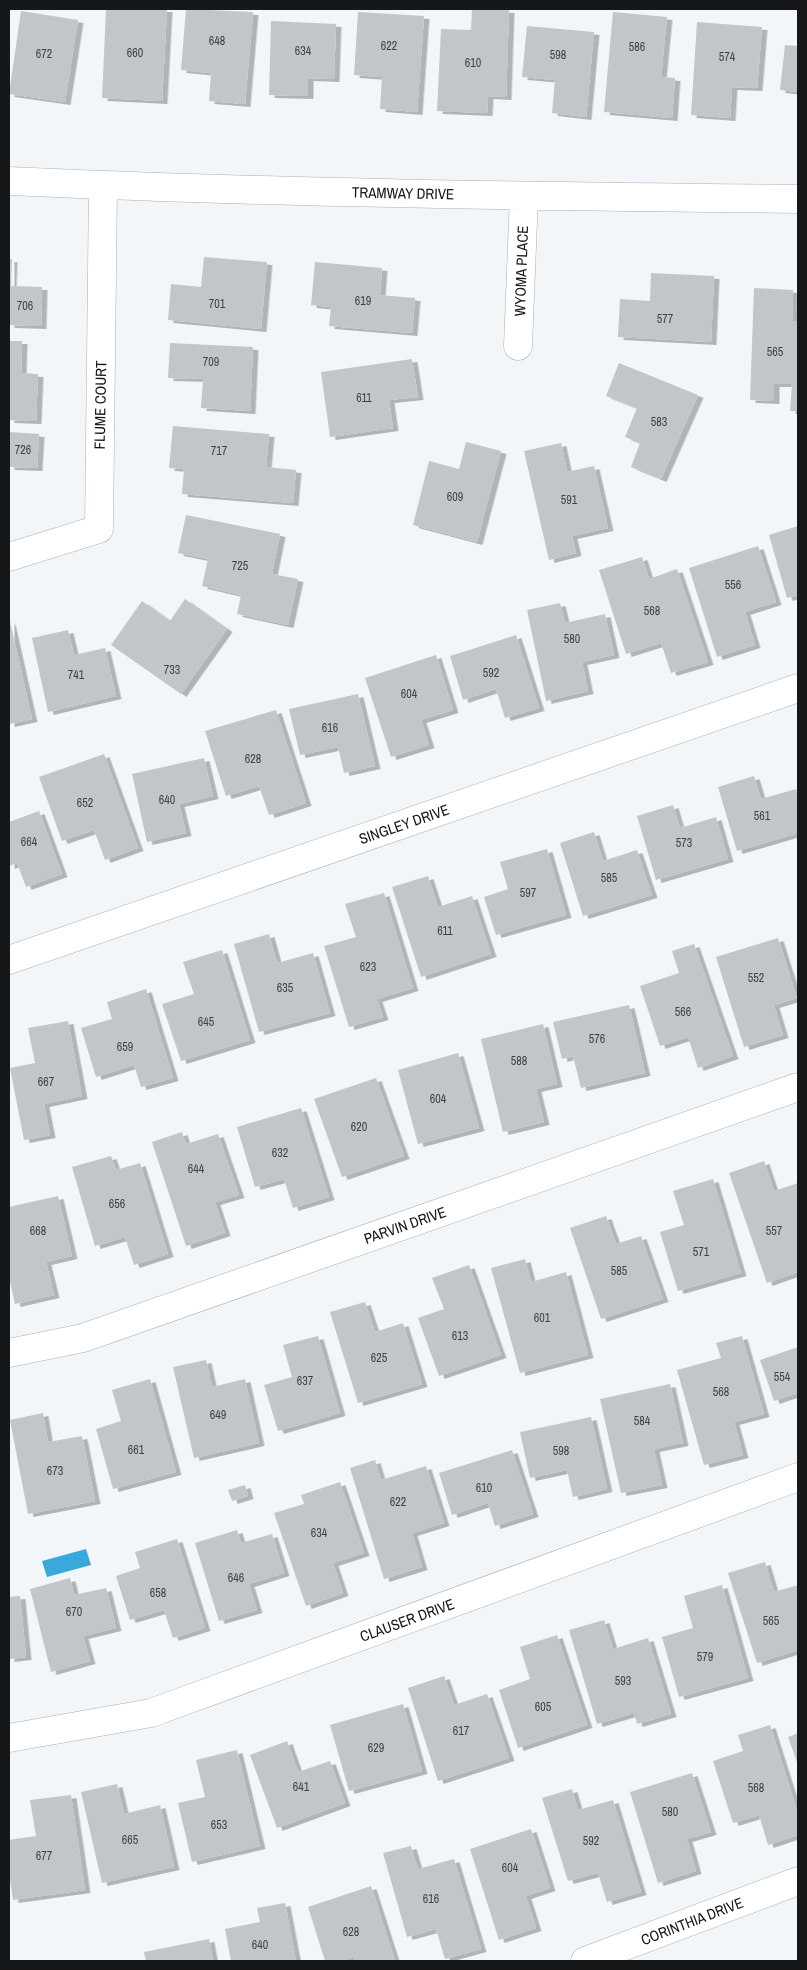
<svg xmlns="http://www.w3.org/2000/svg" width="807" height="1970" font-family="'Archivo Narrow',sans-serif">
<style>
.water{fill:#39a8db}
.building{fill:#c2c6c9;filter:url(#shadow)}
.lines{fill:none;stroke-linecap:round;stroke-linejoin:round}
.minor-casing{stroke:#abafb2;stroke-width:29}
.minor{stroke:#fff;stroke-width:28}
.labels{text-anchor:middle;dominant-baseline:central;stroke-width:5;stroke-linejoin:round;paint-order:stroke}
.number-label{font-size:12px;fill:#414344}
.street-label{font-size:15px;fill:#161718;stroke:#fff}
</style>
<defs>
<filter id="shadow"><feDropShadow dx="5.5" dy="3" stdDeviation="0" flood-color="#0004"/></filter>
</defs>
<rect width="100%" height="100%" fill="#f2f6f9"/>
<path class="water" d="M86,1549L91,1565L47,1577L42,1561Z"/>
<path class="building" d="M106,9H167L162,101L102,98Z
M186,9L253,12L245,104L209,101L211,73L181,70Z
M472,9L509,10L506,97L488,96L487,113L437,111L441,29L471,30Z
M21,11L78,20L65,102L9,94Z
M358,12L424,16L417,112L380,109L382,77L354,75Z
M613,12L667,17L661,77L675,78L672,118L604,112Z
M271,21L336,24L334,79L308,78V96L269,95Z
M697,22L762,27L757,88L732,87L730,118L691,115Z
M527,26L594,32L586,117L552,113L555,80L522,77Z
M785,45L798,46V92L780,90Z
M204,257L267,262L261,329L168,320L171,284L201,287Z
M9,259H12L11,286L42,287L41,326L9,325Z
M315,262L382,268L380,295L415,298L412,333L329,326L331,307L311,305Z
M651,273L714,276L711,342L618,337L620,299L650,301Z
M754,288L793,290L792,321H798V411H790L792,384H774V401L750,400Z
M9,341H22L21,373L38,374L36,421L9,420Z
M170,343L253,347L250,411L201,408L203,379L168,378Z
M412,359L418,397L389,400L393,428L330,437L321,372Z
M619,363L698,395L661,479L631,467L640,443L625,437L637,408L606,396Z
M173,426L269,434L266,467L296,470L293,503L182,494L184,469L169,468Z
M9,432L39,434L37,468L9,467Z
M466,442L501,451L477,542L413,525L429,461L459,469Z
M561,443L567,472L594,466L608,528L572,536L576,553L549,560L524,451Z
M186,515L280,534L272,574L298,579L288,625L237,614L241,595L202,586L208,559L178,553Z
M798,526V595L787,598L769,535Z
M758,546L776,602L745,612L755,645L717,657L689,568Z
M642,557L649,579L677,569L708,662L671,673L661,643L626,654L599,570Z
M185,599L227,629L181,694L111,645L142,601L170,621Z
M560,603L565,623L605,614L614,655L582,662L588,691L546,701L527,610Z
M10,621L32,719L9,724V622Z
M68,630L74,655L105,648L116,696L48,712L32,638Z
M516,635L539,708L505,718L496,689L463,700L450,656Z
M436,655L453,710L421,720L429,745L391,757L365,678Z
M358,694L375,766L344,773L338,747L300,755L289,709Z
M276,710L306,803L269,815L259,786L226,796L205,731Z
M104,754L138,848L105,860L94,830L62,841L39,777Z
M204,758L213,796L179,804L186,833L147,842L132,774Z
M754,776L761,799L796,789L798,795V833L737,851L718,787Z
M673,805L680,828L716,817L728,859L656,880L637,816Z
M39,811L62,874L26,887L17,863L9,866V822Z
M594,832L603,861L637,850L652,895L583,916L560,843Z
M547,849L566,915L496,935L484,897L508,889L500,862Z
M428,876L438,907L472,896L491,954L421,977L392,887Z
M384,893L413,988L377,999L383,1017L349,1027L324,946L356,937L345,904Z
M269,934L277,963L313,953L330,1013L259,1032L234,944Z
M778,938L797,998L774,1005L783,1035L744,1047L716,957Z
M694,944L733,1056L698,1068L688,1037L660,1046L640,986L679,973L672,951Z
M222,950L250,1040L181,1061L162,1004L194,994L183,962Z
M146,989L173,1078L141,1087L134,1065L96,1077L81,1028L112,1019L107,1002Z
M629,1005L645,1073L581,1088L573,1056L562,1059L553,1022Z
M68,1021L82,1096L44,1104L50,1135L24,1140L10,1068L35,1063L28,1028Z
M543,1024L557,1084L536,1089L544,1122L503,1132L481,1039Z
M458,1053L479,1128L418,1144L398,1070Z
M376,1078L404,1156L342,1177L314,1099Z
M301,1108L329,1197L293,1208L284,1179L255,1187L237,1127Z
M182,1132L186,1144L218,1134L239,1195L215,1202L225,1233L186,1246L152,1142Z
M111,1156L116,1170L140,1163L168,1254L134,1265L125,1237L95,1246L72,1167Z
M764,1161L774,1191L798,1183V1272L767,1283L729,1173Z
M713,1179L741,1273L678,1291L660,1232L684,1225L673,1191Z
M58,1196L72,1256L46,1262L54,1295L15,1304L9,1277V1207Z
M606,1216L616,1244L641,1236L663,1299L601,1319L570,1228Z
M525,1259L531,1282L566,1272L588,1355L520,1373L491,1268Z
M469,1265L501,1355L439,1376L418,1318L444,1309L432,1278Z
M365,1302L375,1332L403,1323L422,1384L358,1403L330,1312Z
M318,1336L340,1413L278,1431L264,1385L292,1377L283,1345Z
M742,1336L764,1414L734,1422L743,1455L704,1465L677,1370L721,1358L716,1343Z
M798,1347V1393L774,1401L760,1360Z
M206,1360L212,1387L245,1379L259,1443L194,1458L173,1367Z
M150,1379L176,1472L113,1489L96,1429L121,1421L112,1390Z
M670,1384L683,1443L654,1449L662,1485L621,1493L600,1399Z
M43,1413L48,1442L82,1436L95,1501L28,1514L10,1420Z
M591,1417L607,1489L573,1497L567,1470L530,1478L520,1432Z
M512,1450L533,1514L495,1526L488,1503L452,1515L439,1473Z
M375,1460L381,1480L426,1466L444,1523L412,1533L422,1567L384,1579L350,1468Z
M340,1482L364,1553L333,1563L343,1593L306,1606L274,1513L304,1504L301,1495Z
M245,1485L248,1496L232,1501L228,1490Z
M237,1530L241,1543L272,1534L284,1573L249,1584L257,1610L219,1621L195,1543Z
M177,1539L205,1628L173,1638L164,1610L130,1620L116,1576L140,1568L135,1552Z
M765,1562L774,1592L798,1585V1650L757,1663L728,1573Z
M70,1578L74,1595L106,1588L116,1628L83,1636L90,1661L51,1672L30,1589Z
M722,1585L748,1678L679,1697L662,1637L693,1628L684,1596Z
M20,1596L26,1657L9,1659V1597Z
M604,1620L613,1649L648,1638L671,1714L637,1724L634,1713L597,1724L569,1630Z
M557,1635L587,1725L518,1748L499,1690L530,1679L520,1647Z
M444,1676L454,1705L487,1694L509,1758L438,1781L408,1688Z
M403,1704L422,1771L349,1791L330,1725Z
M770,1725L798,1814V1835L768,1845L759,1815L733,1823L713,1761L743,1751L738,1735Z
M798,1733V1765L788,1737Z
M287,1741L298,1772L330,1761L345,1803L277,1828L250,1755Z
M237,1750L260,1846L192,1862L178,1803L205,1797L196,1760Z
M692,1773L711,1832L687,1839L696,1871L658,1883L630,1792Z
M117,1784L124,1814L160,1805L174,1867L102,1883L81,1792Z
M572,1789L578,1810L613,1800L641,1892L607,1902L598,1873L568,1881L542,1798Z
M71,1795L85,1890L13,1900L9,1873V1840L36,1836L30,1800Z
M531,1829L550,1888L526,1896L536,1928L499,1940L470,1849Z
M411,1846L418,1869L454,1859L481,1949L445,1959L436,1929L407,1937L383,1853Z
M371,1886L395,1961H355L354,1957L342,1961H325L308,1907Z
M285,1903L296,1961H231L225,1929L260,1922L257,1908Z
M209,1939L213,1961H146L144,1952Z"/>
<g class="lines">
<g class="minor-casing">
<path id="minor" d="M9,181C272,193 535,196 798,199
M518,346L524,196
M9,557L99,529L103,186
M9,960L798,688
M9,1353L83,1338L798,1087
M9,1738L151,1713L798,1477
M585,1961L798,1881"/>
</g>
<use href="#minor" class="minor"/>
</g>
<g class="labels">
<g class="number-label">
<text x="217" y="41">648</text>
<text x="389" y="46">622</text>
<text x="637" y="47">586</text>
<text x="303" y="51">634</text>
<text x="135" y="53">660</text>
<text x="44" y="54">672</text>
<text x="558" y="55">598</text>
<text x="727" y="57">574</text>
<text x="473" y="63">610</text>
<text x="363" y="301">619</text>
<text x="217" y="304">701</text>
<text x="25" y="306">706</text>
<text x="665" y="319">577</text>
<text x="775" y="352">565</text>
<text x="211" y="362">709</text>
<text x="364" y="398">611</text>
<text x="659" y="422">583</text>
<text x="23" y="450">726</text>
<text x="219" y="451">717</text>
<text x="455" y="497">609</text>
<text x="569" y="500">591</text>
<text x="240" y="566">725</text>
<text x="733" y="585">556</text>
<text x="652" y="611">568</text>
<text x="572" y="639">580</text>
<text x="172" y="670">733</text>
<text x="491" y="673">592</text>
<text x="76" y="675">741</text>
<text x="409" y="694">604</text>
<text x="330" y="728">616</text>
<text x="253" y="759">628</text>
<text x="167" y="800">640</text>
<text x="85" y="803">652</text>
<text x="762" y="816">561</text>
<text x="29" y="842">664</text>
<text x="684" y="843">573</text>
<text x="609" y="878">585</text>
<text x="528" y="893">597</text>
<text x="445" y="931">611</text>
<text x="368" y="967">623</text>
<text x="756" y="978">552</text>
<text x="285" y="988">635</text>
<text x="683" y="1012">566</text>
<text x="206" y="1022">645</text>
<text x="597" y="1039">576</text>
<text x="125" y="1047">659</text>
<text x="519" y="1061">588</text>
<text x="46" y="1082">667</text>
<text x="438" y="1099">604</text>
<text x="359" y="1127">620</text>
<text x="280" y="1153">632</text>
<text x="196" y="1169">644</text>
<text x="117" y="1204">656</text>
<text x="38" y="1231">668</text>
<text x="774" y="1231">557</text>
<text x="701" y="1252">571</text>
<text x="619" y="1271">585</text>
<text x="542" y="1318">601</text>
<text x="460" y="1336">613</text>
<text x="379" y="1358">625</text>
<text x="782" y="1377">554</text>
<text x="305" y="1381">637</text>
<text x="721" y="1392">568</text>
<text x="218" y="1415">649</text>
<text x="642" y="1421">584</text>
<text x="136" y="1450">661</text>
<text x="561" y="1451">598</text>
<text x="55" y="1471">673</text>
<text x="484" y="1488">610</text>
<text x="398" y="1502">622</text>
<text x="319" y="1533">634</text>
<text x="236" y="1578">646</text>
<text x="158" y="1593">658</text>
<text x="74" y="1612">670</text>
<text x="771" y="1621">565</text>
<text x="705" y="1657">579</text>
<text x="623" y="1681">593</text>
<text x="543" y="1707">605</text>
<text x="461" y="1731">617</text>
<text x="376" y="1748">629</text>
<text x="301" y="1787">641</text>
<text x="756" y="1788">568</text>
<text x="670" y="1812">580</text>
<text x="219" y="1825">653</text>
<text x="130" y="1840">665</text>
<text x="591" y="1841">592</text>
<text x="44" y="1856">677</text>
<text x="510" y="1868">604</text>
<text x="431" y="1899">616</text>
<text x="351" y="1932">628</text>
<text x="260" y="1945">640</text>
</g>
<g class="street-label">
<text transform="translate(403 193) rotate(1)">TRAMWAY DRIVE</text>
<text transform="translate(521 271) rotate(-88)">WYOMA PLACE</text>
<text transform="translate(100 405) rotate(-89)">FLUME COURT</text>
<text transform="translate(404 824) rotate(-19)">SINGLEY DRIVE</text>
<text transform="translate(405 1225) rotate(-19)">PARVIN DRIVE</text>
<text transform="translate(407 1620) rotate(-20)">CLAUSER DRIVE</text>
<text transform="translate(692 1921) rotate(-21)">CORINTHIA DRIVE</text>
</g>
</g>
<rect width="807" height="1970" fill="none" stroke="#161718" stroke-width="20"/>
</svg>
